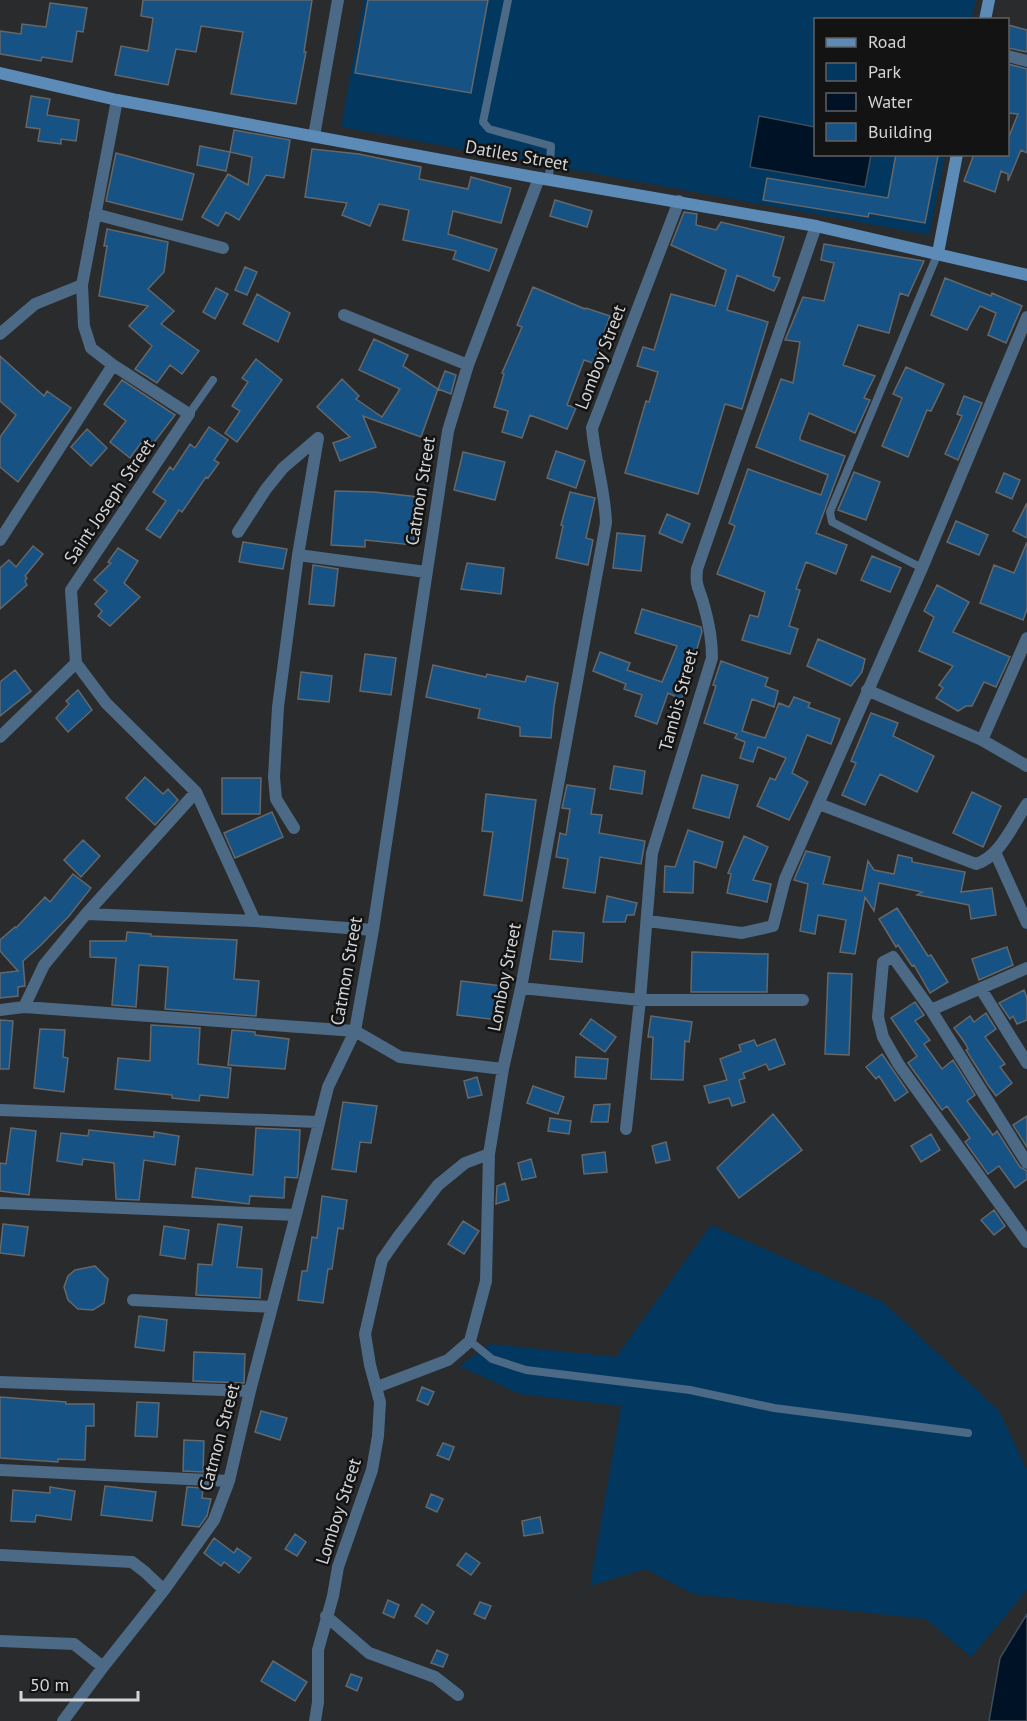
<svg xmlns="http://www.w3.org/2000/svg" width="1027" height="1721" font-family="'PT Sans',sans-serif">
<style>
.green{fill:#02385f}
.water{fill:#001225;stroke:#3f4c5a;stroke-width:1.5}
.building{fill:#165283;stroke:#656769;stroke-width:1.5}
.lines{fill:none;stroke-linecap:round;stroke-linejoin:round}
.lane{stroke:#4c6985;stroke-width:8}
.street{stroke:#4c6985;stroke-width:12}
.secondary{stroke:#5c8bb8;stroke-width:12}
.labels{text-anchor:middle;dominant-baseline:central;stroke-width:5;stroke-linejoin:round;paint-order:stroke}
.street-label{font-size:18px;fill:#d3d5d6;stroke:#131314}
</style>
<rect width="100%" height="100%" fill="#292b2d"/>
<path class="green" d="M364,0H976L972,19L816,20V154L945,155L929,235L341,127Z
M711,1225L883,1302L999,1411L1027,1470V1590L971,1657L926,1619L693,1594L645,1569L590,1586L621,1406L520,1394L459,1366L491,1344L616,1357Z"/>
<path class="water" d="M759,116L815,127L816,154L871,155L865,187L750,167Z
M1027,1614V1721H989L1000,1658Z"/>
<path class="building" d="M143,0H312L304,52H306L296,104L231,94L243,32L201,26L196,52L176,49L168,85L115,75L121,46L148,51L153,18L141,16Z
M368,0H488L471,93L355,73Z
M50,3L87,8L83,32L77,31L72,62L42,57L41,61L0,54V31L21,34L22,24L46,27Z
M1008,25L1027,30V52L1008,48Z
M1008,64L1027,69V153L1021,150L1008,181V174L1001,171L995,192L964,181L974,154H1008V139L1018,114L1008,113Z
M31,96L50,99L47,115L79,120L76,141L61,139V144L38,141L40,129L26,127Z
M234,130L290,140L284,178L266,175L239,220L226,212L218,226L202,217L228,174L248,185L252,157L230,152Z
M200,146L230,152L226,171L197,165Z
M312,149L359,154L421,167L419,179L468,189L471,177L511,188L501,223L453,211L448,234L497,249L489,271L453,259L456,251L403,240L409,210L379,204L370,226L342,215L347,203L305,197Z
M116,153L194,174L182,220L106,201Z
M896,154L938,156L925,223L869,213L868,217L763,200L767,178L888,198Z
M555,200L592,211L587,227L550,216Z
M684,212L697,214L696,225L716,230L721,222L784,237L773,276L780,278L774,291L737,275L727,310L768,322L742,409L725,404L698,494L625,473L646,401L649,402L658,372L637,366L643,347L654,350L671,294L715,306L726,270L671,245Z
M107,229L168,242L164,272L148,289L174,311L161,324L199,351L182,374L170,365L157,383L135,369L152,346L129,326L148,306L99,296L107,246H104Z
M824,244L924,261L908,296L900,293L889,333L858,325L843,365L875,376L864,398L870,400L855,433L809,413L800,437V440L845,456L816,533L847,545L836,574L806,562L796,589L800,590L789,626L798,629L790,654L742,640L750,615L758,617L765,592L717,574L735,526L729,523L748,469L821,495L828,475L756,447L781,379L793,383L800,342L785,340L803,297L824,301L834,263L821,260Z
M245,267L257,272L247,295L235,290Z
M945,278L991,296L992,293L1022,306L1006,343L988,335L996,313L980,306L967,330L931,315Z
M533,287L585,309L586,308L610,316L593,363L584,360L567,405L576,408L567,429L530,415L522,438L502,432L508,411L494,407L504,374L502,373L522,327L517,325Z
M216,288L228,294L215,319L203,312Z
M257,294L290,313L278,342L243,324Z
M374,339L408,355L403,366L438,389L421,437L363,416L376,447L340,461L333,443L350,437L317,407L342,379L359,396L356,399L382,417L400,389L359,370Z
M0,356L44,396L47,391L71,408L18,482L0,467V437L16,415L0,401Z
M256,359L282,380L237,442L225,433L240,411L232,406L248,382L242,378Z
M906,367L944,384L931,411L927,410L908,457L882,446L902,398L893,394Z
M445,371L456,375L451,394L438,389Z
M122,380L175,415L149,449L141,443L130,458L110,442L126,421L104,404Z
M964,396L982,403L958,460L945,454L962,416L957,414Z
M209,427L228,440L214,460L219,463L208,478L206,477L182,512L179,510L160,538L146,529L166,501L153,492L170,467L173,470L190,444L195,448Z
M87,429L107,448L91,466L71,447Z
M556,451L585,461L576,488L547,478Z
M463,452L505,462L495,500L454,490Z
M854,472L880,482L866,520L838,510Z
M1004,473L1020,480L1012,499L996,492Z
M335,491L374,492L419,497L413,545L365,540V547L331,545Z
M570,492L595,498L586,538L593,540L588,565L556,558L563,526L561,525Z
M1027,503V538L1013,531Z
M667,514L690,524L682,543L659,533Z
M956,521L988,535L979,555L947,542Z
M617,533L645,536L641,571L613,568Z
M243,542L287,549L283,569L239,562Z
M1027,542V609L1023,620L980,603L994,565L1014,573Z
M33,546L43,554L25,576L27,578L25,581L27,585L0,609V568L9,560L16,567Z
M118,548L138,561L124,583L140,597L110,626L98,616L102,611L95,604L107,591L94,580L111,563L108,562Z
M872,556L901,568L890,592L861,580Z
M467,563L504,568L501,594L461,589Z
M313,565L338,569L334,606L309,604Z
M937,585L969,602L953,632L1010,657L996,687L984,682L972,706H966L958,711L936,698L943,688L939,685L953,666L919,651L934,617L924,611Z
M642,609L701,627L702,632L691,668L694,669L681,699L668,693L657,724L635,716L642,695L624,689L626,684L593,671L600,652L630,663L627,670L662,682L677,646L635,633Z
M818,639L865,659L862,672L851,686L807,666Z
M365,654L396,658L391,695L360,691Z
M721,661L768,678L765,686L778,691L774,707L752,699L742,731L765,738L779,703L789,707L794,697L810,703L808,707L840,719L831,744L807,735L792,773L808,782L789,820L757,806L770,778L775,780L786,758L758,747L753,762L740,758L745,742L735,738L737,734L704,723L716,686L713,685Z
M433,665L486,677L487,674L525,682L527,676L558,683L554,706L551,738L520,736V727L478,718L480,709L426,697Z
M15,670L31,691L0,716V682Z
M301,672L332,676L329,702L298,699Z
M78,690L92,710L68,732L56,718L69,704L66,701Z
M871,713L898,723L893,736L934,756L917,792L880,774L865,805L842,795L856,763L851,761Z
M614,766L645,771L642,794L610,789Z
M702,775L738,785L729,818L693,808Z
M145,777L163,794L168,789L178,800L155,825L126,798Z
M222,778H261L260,814H222Z
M567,785L595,789L591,814L602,815L599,833L645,841L641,864L600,857L595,893L563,888L568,859L556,857L560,833L566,835L570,809L562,808Z
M972,792L1001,806L983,847L953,833Z
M486,794L536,800L522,901L484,895L493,832L482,831Z
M272,812L283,837L235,858L224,833Z
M688,830L723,842L716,868L694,861L693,893L664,892L665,866L675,867Z
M744,836L768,847L753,880L771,884L767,902L727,893L731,874L728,873Z
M83,840L100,856L81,877L64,860Z
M806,851L830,857L823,884L862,891L868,861L874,870L894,874L898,855L912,858V862L965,872L961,892L992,888L996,915L971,919L969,905L917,895L922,892L879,883L874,911L865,897L855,954L840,952L846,920L818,915L815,934L800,931L808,884L794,880Z
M73,874L91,888L69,916L41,945L23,961L25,986L18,987V996L0,998V973L18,971L0,951V940L15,927L16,928L45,897L50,902Z
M607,896L637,903L634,915H627L625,922H603Z
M897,908L928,956L931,955L948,982L930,993L914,965L912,966L898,945L896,947L879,919Z
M553,931L584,933L582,962L550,959Z
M127,932L151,934V936L237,940L234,979L259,981L256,1016L165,1009L168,967L139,965L136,1007L112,1005L116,958L90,957V941H126Z
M1007,947L1013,965L979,980L972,959Z
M692,952L768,954L767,992H691Z
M828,973L852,974L849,1055L825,1054Z
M461,981L502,986L498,1020L457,1015Z
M1024,990L1027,998V1020L1017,1024L1013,1016L1010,1019L999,1003Z
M915,1002L924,1015L915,1021L930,1040L924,1044L942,1069L953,1060L975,1095L967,1101L993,1135L997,1131L1020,1167L1027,1171V1179L1015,1188L999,1166L988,1174L965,1142L970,1138L947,1106L942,1110L908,1063L917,1056L891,1018Z
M986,1013L996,1029L985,1037L1005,1064L1000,1067L1012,1083L996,1096L988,1085L966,1050L968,1049L965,1043L954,1028L970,1016L974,1022Z
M651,1016L692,1022L689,1042L685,1041L683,1080L651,1079L653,1037H648Z
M591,1019L616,1037L605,1052L580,1034Z
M0,1020L13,1021L9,1069H0Z
M151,1025L200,1028L198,1064L231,1068L228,1098L200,1095L199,1101L172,1098V1095L115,1089L118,1058L150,1061Z
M40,1029L65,1030L63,1057L68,1058L64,1092L34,1088Z
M232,1030L255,1032V1035L289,1039L285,1069L228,1065Z
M775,1039L785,1064L769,1070L766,1064L743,1073L745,1078L739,1080L745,1102L732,1106L729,1098L709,1103L704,1086L727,1080L720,1059L741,1051L739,1045L754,1040L757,1046Z
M882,1054L908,1092L895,1101L879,1076L876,1079L866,1067Z
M576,1057L608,1059L606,1079L575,1077Z
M477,1077L482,1095L468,1098L464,1081Z
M533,1086L564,1097L558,1114L527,1103Z
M343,1102L377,1106L371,1143L360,1142L356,1172L332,1169Z
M610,1104L608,1122H591L594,1105Z
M773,1114L802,1150L739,1198L717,1168Z
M1027,1116V1147L1013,1125Z
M550,1118L571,1121L569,1134L548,1131Z
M11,1128L36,1131L29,1195L0,1191V1163L6,1164Z
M256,1128L300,1130L298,1174L297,1178L285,1177L284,1198L250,1196L249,1204L192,1197L196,1168L253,1175Z
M89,1130L154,1137V1132L179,1136L175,1165L144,1160L139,1200L116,1199L114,1163L83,1159L82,1165L57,1161L61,1133L88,1136Z
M931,1134L940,1150L921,1162L911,1146Z
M666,1142L670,1160L656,1163L652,1146Z
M605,1152L607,1172L584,1174L582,1155Z
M531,1159L536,1177L522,1180L518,1163Z
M505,1183L509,1200L496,1204L497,1186Z
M322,1196L347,1200L343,1229L338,1228L332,1269H328L323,1303L298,1300L302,1271H307L312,1237L317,1238Z
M994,1210L1005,1226L994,1235L981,1220Z
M463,1221L479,1231L464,1254L448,1244Z
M3,1224L28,1227L24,1256L0,1253Z
M218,1224L242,1227L237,1267L262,1269L260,1298L196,1295L198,1264L212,1265Z
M164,1226L189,1230L185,1259L160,1255Z
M95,1266L108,1279L104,1303L93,1310L78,1309L68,1300L64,1287L68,1276L75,1270Z
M139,1316L167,1320L164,1351L135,1347Z
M194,1352L245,1354L244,1383L193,1381Z
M422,1387L434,1392L428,1405L417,1400Z
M0,1397L66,1402V1404H94V1426H86L85,1460L58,1459V1462L0,1458Z
M137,1402L159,1403L157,1437L135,1436Z
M261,1411L287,1418L280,1440L255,1432Z
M184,1440L204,1441L203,1472L183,1471Z
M443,1443L454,1447L449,1460L437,1455Z
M105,1486L156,1492L152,1521L101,1515Z
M50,1487L75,1491L71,1520L36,1515L35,1522L11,1521L13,1490L50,1493Z
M187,1487L203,1488L202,1498L211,1499L207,1516L199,1527L182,1525Z
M431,1494L443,1499L437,1512L426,1507Z
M540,1517L543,1533L524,1536L522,1521Z
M295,1534L306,1542L297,1556L285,1549Z
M214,1538L234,1553L237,1548L251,1558L239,1573L224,1562L221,1566L204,1553Z
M466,1553L480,1563L471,1575L457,1565Z
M388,1600L399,1605L394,1618L383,1613Z
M480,1602L491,1606L485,1619L474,1614Z
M422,1604L434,1612L427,1624L415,1616Z
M437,1650L448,1655L443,1667L431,1663Z
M273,1661L307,1682L295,1701L261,1681Z
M351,1674L362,1678L357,1691L346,1686Z"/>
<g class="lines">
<path class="lane" d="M508,0L483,122L489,129L551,146L549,179
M189,414L213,380
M922,568L832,522L830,512L938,253
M470,1341L492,1359L526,1370L690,1390L774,1408L968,1433"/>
<path class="street" d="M1008,56L1027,61
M117,100L82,285L84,326L91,348L113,365L189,414L71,590L76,663L106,703L196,792L255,921
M314,136L338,0
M95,214L223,248
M344,315L468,365
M0,334L35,304L82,285
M238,532L266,489L283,468L318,438
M0,540L113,365
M298,555L426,572
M867,690L982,740L1027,766
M0,737L76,663
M982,740L1027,638
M819,804L976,864C1000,857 1013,824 1027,804
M294,828L276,799L274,777L278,707L298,555L318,438
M995,852L1027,923
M86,914L255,921L373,930
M648,921L742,933L773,926L785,879L922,568L1027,317
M521,988L640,1000H803
M981,989L1027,1063
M24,1007L44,965L86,914L196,792
M0,1010L24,1007L355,1031L400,1057L503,1069
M931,1010L1027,968
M0,1110L318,1122
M626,1129L640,1000L652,853L712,658C712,640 709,623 704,606C700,589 695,588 697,569L816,226
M1027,1163L931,1010L893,957L883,962L878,1017L883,1037L899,1065L1027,1242
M0,1203L296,1215
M133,1300L272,1307
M0,1382L250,1391
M377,1387L448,1360L470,1341L486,1281L489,1154L503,1069L521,988L606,523C605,490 595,461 592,428L679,201
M0,1470L229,1481
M0,1555L132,1562L145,1572L164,1590
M326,1616L369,1653L435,1677L458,1695
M0,1641L74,1644L103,1667
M63,1721L103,1667L164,1590L214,1520L229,1481L250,1391L296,1215L328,1087L355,1031L373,930L448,431L468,365L539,178
M315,1721L318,1702V1650L333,1596L338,1567L372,1470L378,1436L380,1402L370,1365L365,1334L382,1260L398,1237L438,1185L465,1163L489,1154"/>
<path class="secondary" d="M985,20L989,0
M0,73L117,100L539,178L816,226L1027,275
M938,253L957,154"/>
</g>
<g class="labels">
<g class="street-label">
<text transform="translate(517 155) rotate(10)">Datiles Street</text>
<text transform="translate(600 357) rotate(-69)">Lomboy Street</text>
<text transform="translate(420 491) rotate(-81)">Catmon Street</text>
<text transform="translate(109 501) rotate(-56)">Saint Joseph Street</text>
<text transform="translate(678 700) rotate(-75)">Tambis Street</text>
<text transform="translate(346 971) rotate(-80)">Catmon Street</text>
<text transform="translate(504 977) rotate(-79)">Lomboy Street</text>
<text transform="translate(219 1437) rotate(-75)">Catmon Street</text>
<text transform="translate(338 1511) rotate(-72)">Lomboy Street</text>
</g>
</g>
<rect x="814" y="18" width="195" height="138" fill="#131314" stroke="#606162" stroke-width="1.5"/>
<rect x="826" y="38" width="30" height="9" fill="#5c8bb8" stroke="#606162" stroke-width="1.5"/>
<text x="868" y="48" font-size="18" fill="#d3d5d6">Road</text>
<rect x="826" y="63" width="30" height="18" fill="#02385f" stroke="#606162" stroke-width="1.5"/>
<text x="868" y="78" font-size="18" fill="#d3d5d6">Park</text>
<rect x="826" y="93" width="30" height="18" fill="#001225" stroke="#606162" stroke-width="1.5"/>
<text x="868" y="108" font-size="18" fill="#d3d5d6">Water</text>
<rect x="826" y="123" width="30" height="18" fill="#165283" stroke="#606162" stroke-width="1.5"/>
<text x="868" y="138" font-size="18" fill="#d3d5d6">Building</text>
<path d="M21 1691v9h117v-9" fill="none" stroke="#d3d5d6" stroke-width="3"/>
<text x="30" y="1691" font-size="18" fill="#d3d5d6" stroke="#131314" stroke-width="4.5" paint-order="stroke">50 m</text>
</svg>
